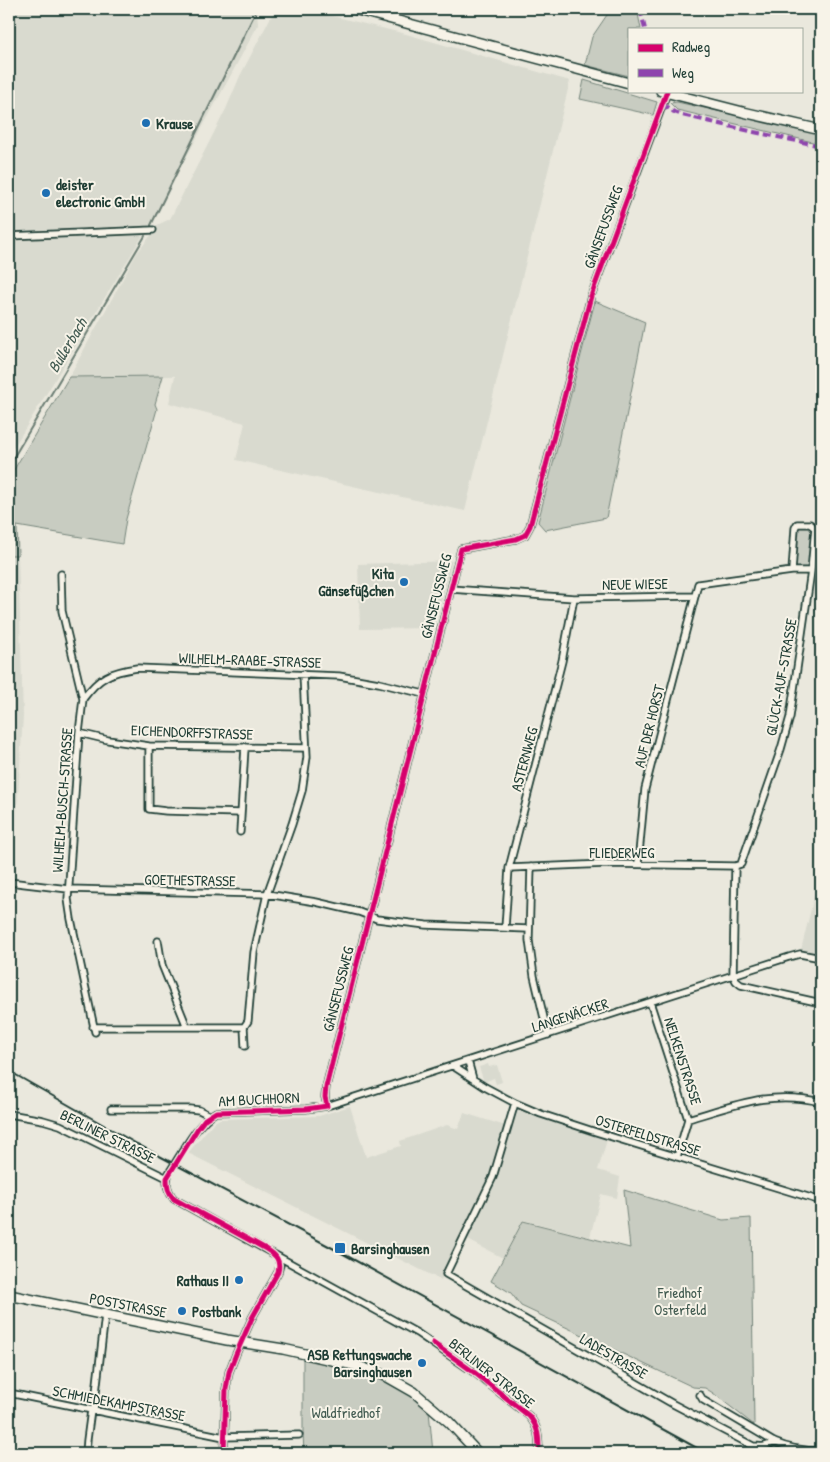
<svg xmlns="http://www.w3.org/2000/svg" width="830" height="1462" font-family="'Patrick Hand',sans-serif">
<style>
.built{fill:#d9dacf}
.green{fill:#c8ccc1;stroke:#74847a}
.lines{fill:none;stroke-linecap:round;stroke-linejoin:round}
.stream{stroke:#6a7c72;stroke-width:2}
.street-casing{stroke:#1f3d34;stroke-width:9}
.secondary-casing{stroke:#1f3d34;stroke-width:12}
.street{stroke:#f7f3e8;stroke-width:5.5}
.secondary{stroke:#f7f3e8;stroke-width:9}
.rail{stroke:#1f3d34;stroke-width:2}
.quiet{stroke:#8e44ad;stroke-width:4;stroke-dasharray:8 4;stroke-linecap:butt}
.cycleway-casing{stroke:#f7f3e8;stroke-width:8}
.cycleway{stroke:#d6006c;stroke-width:5}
.poi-dot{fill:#1f6fb2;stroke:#f7f3e8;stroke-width:2}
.labels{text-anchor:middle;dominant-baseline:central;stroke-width:4;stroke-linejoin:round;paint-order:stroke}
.poi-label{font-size:15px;font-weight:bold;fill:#1f3d34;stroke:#f7f3e8;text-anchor:start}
.street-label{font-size:15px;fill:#1f3d34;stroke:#f7f3e8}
.park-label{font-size:15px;fill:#415a50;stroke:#f7f3e8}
.water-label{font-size:16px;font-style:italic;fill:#445c53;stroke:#f7f3e8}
</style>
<rect width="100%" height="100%" fill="#eae8dd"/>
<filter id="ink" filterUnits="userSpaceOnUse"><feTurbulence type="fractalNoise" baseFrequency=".02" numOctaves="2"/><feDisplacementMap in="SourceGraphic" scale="10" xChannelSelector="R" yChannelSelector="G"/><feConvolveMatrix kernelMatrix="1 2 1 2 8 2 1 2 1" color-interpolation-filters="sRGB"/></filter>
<g filter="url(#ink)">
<path class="built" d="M9,9H257L258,25L151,222L9,455Z
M275,9H299L328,15L406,34L570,81L465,511L236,460L245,423L169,403L175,376L69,377L137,253L152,234L153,227L170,219L226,109L240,76Z
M9,555H18L23,716L14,859L9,858Z
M452,561L434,628L360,629L358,564Z
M821,868V958L800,954Z
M488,1064L489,1067L497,1065L502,1082L496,1084L494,1078L484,1082L479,1067Z
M350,1106L366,1157L401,1146L400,1141L447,1125L458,1129L464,1113L512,1128L518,1109L559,1124L607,1140L598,1170L620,1177L617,1198L601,1194L590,1237L523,1220L503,1258L462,1237L441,1280L188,1153L213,1123L220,1119L319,1116Z"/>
<path class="green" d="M611,9H637L641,29H629V76L585,65L592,37Z
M584,80L657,102L653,115L580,99Z
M677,102L821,134V144L677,110L670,103Z
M595,301L645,322L606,518L545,530L538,522Z
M163,376L155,404L157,409L126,519L122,544L17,526L18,555H9V478L69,377Z
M797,524L815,528L811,571H792Z
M624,1190L723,1220L751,1218L754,1425L713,1393L705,1388L693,1387L521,1306L511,1293L491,1281L523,1221L630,1248Z
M303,1358L376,1377L410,1395L429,1411L433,1453H304L303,1433Z"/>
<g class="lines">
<path class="stream" d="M151,225L257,9
M9,465L145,236"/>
<g class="street-casing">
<path id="street" d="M9,236L153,230
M61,574L62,611L83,699L79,733L68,899L71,919L95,1032
M451,589L574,598L695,596L698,584L792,571H811
M83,699C99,677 110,672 137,668L339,676L379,683L424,694
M79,733L108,740L149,746L306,748
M149,746V809L166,811L241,813
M240,832L245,747
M638,864L645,789L695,596
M735,866L733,975L736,981L741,985L821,1003
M531,867L529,940L534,976L548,1035
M509,868L607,864L735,866L741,864L781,749L790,717L811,571L815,528L810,524H797L795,528L792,571
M9,882L68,889L267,894L316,902L359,912L377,919L426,925L528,929
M505,928L509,868L562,661L574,598
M158,941L162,965L187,1027
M650,1002L688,1119L677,1157
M93,1027H244L245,1046
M244,1027L248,1021L254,952L267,894L292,824L302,791L307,757L303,674
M468,1061L473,1079
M453,1066L485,1087L515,1103L541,1114L596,1132L821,1201
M515,1103L493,1177L446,1274L673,1404L753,1446C762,1447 767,1447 774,1442
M327,1106L325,1097L326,1087L461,549L516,539L525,535L530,526L591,296L667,93
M111,1109H190L199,1110L209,1115
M9,1114L43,1120L60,1125L167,1178
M688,1119C736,1105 771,1090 821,1102
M9,1393L224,1437L299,1435
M700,1395L703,1400L774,1442C790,1449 804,1451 821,1451
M94,1410L105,1315
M86,1453L87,1440L91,1410
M224,1453L226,1389L229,1372L236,1354L252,1318L278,1272L280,1265L277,1256
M539,1453C539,1439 539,1427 529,1416L475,1373L417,1333L174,1199C167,1191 165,1183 169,1173C181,1155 197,1122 216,1112L306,1109L327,1106L789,957L800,954L821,958"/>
</g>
<g class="secondary-casing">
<path id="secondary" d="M354,9L629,83
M661,91L743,112L821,130
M9,1295L227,1340L283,1349L358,1366L386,1376L414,1392L449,1422L478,1453"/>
</g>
<use href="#street" class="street"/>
<use href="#secondary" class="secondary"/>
<path class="rail" d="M9,1071L137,1144L338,1251L706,1453"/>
<path class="quiet" d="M640,9L645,29
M662,104L674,112L682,115L754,132L821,146"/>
<g class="cycleway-casing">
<path id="cycleway" d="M433,1343L475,1373L529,1416C539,1427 539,1439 539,1453
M224,1453L226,1389L229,1372L236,1354L252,1318L278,1272C281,1260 276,1255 266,1249L174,1199C168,1192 167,1187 167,1178L198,1128L205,1119L216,1112L306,1109L327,1106L325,1097L326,1087L461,549L516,539L525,535L530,526L591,296L667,91"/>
</g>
<use href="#cycleway" class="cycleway"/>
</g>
</g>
<g class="poi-dot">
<circle cx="146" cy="123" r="5"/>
<circle cx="46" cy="193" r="5"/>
<circle cx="404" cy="582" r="5"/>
<rect x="334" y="1242" width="12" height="12" rx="2.5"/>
<circle cx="239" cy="1280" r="5"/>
<circle cx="182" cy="1311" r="5"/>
<circle cx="422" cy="1363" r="5"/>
</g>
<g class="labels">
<g class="poi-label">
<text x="156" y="123">Krause</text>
<text x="56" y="184">deister<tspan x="56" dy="17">electronic GmbH</tspan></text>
<text x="394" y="573" text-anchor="end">Kita<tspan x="394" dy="17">Gänsefüßchen</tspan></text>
<text x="351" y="1248">Barsinghausen</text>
<text x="229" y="1280" text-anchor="end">Rathaus II</text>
<text x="192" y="1311">Postbank</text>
<text x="412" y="1354" text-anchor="end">ASB Rettungswache<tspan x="412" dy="17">Barsinghausen</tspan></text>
</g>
<g class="street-label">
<text transform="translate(603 227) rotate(-70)">GÄNSEFUSSWEG</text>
<text transform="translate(635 584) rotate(-1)">NEUE WIESE</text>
<text transform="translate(436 596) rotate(-76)">GÄNSEFUSSWEG</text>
<text transform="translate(250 660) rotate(2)">WILHELM-RAABE-STRASSE</text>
<text transform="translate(781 677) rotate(-80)">GLÜCK-AUF-STRASSE</text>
<text transform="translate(649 726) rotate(-76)">AUF DER HORST</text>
<text transform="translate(192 732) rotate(2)">EICHENDORFFSTRASSE</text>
<text transform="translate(524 759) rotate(-75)">ASTERNWEG</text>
<text transform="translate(62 800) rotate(-86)">WILHELM-BUSCH-STRASSE</text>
<text x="622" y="852">FLIEDERWEG</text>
<text transform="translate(190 880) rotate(1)">GOETHESTRASSE</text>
<text transform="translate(338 989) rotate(-76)">GÄNSEFUSSWEG</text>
<text transform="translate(570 1015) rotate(-18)">LANGENÄCKER</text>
<text transform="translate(683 1061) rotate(72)">NELKENSTRASSE</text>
<text transform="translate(259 1099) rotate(-3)">AM BUCHHORN</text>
<text transform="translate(648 1135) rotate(17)">OSTERFELDSTRASSE</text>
<text transform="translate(108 1136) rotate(26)">BERLINER STRASSE</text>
<text transform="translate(128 1305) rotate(11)">POSTSTRASSE</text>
<text transform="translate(614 1356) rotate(30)">LADESTRASSE</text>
<text transform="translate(492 1373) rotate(38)">BERLINER STRASSE</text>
<text transform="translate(119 1403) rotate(11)">SCHMIEDEKAMPSTRASSE</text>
</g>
<g class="park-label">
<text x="680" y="1292">Friedhof<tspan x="680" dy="17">Osterfeld</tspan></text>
<text x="346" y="1412">Waldfriedhof</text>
</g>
<g class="water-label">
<text transform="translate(67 345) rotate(-59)">Bullerbach</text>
</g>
</g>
<rect width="830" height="1462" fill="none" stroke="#f7f3e8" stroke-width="30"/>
<rect x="15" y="15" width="800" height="1432" fill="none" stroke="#1f3d34" stroke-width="2" filter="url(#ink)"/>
<rect x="628" y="28" width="175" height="65" fill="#f7f3e8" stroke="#a1aaa0"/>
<rect x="638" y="44" width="25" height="8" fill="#d6006c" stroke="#a1aaa0"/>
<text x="672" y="52" font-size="15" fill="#1f3d34">Radweg</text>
<rect x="638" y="69" width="25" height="8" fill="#8e44ad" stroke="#a1aaa0"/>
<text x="672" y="78" font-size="15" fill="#1f3d34">Weg</text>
</svg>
